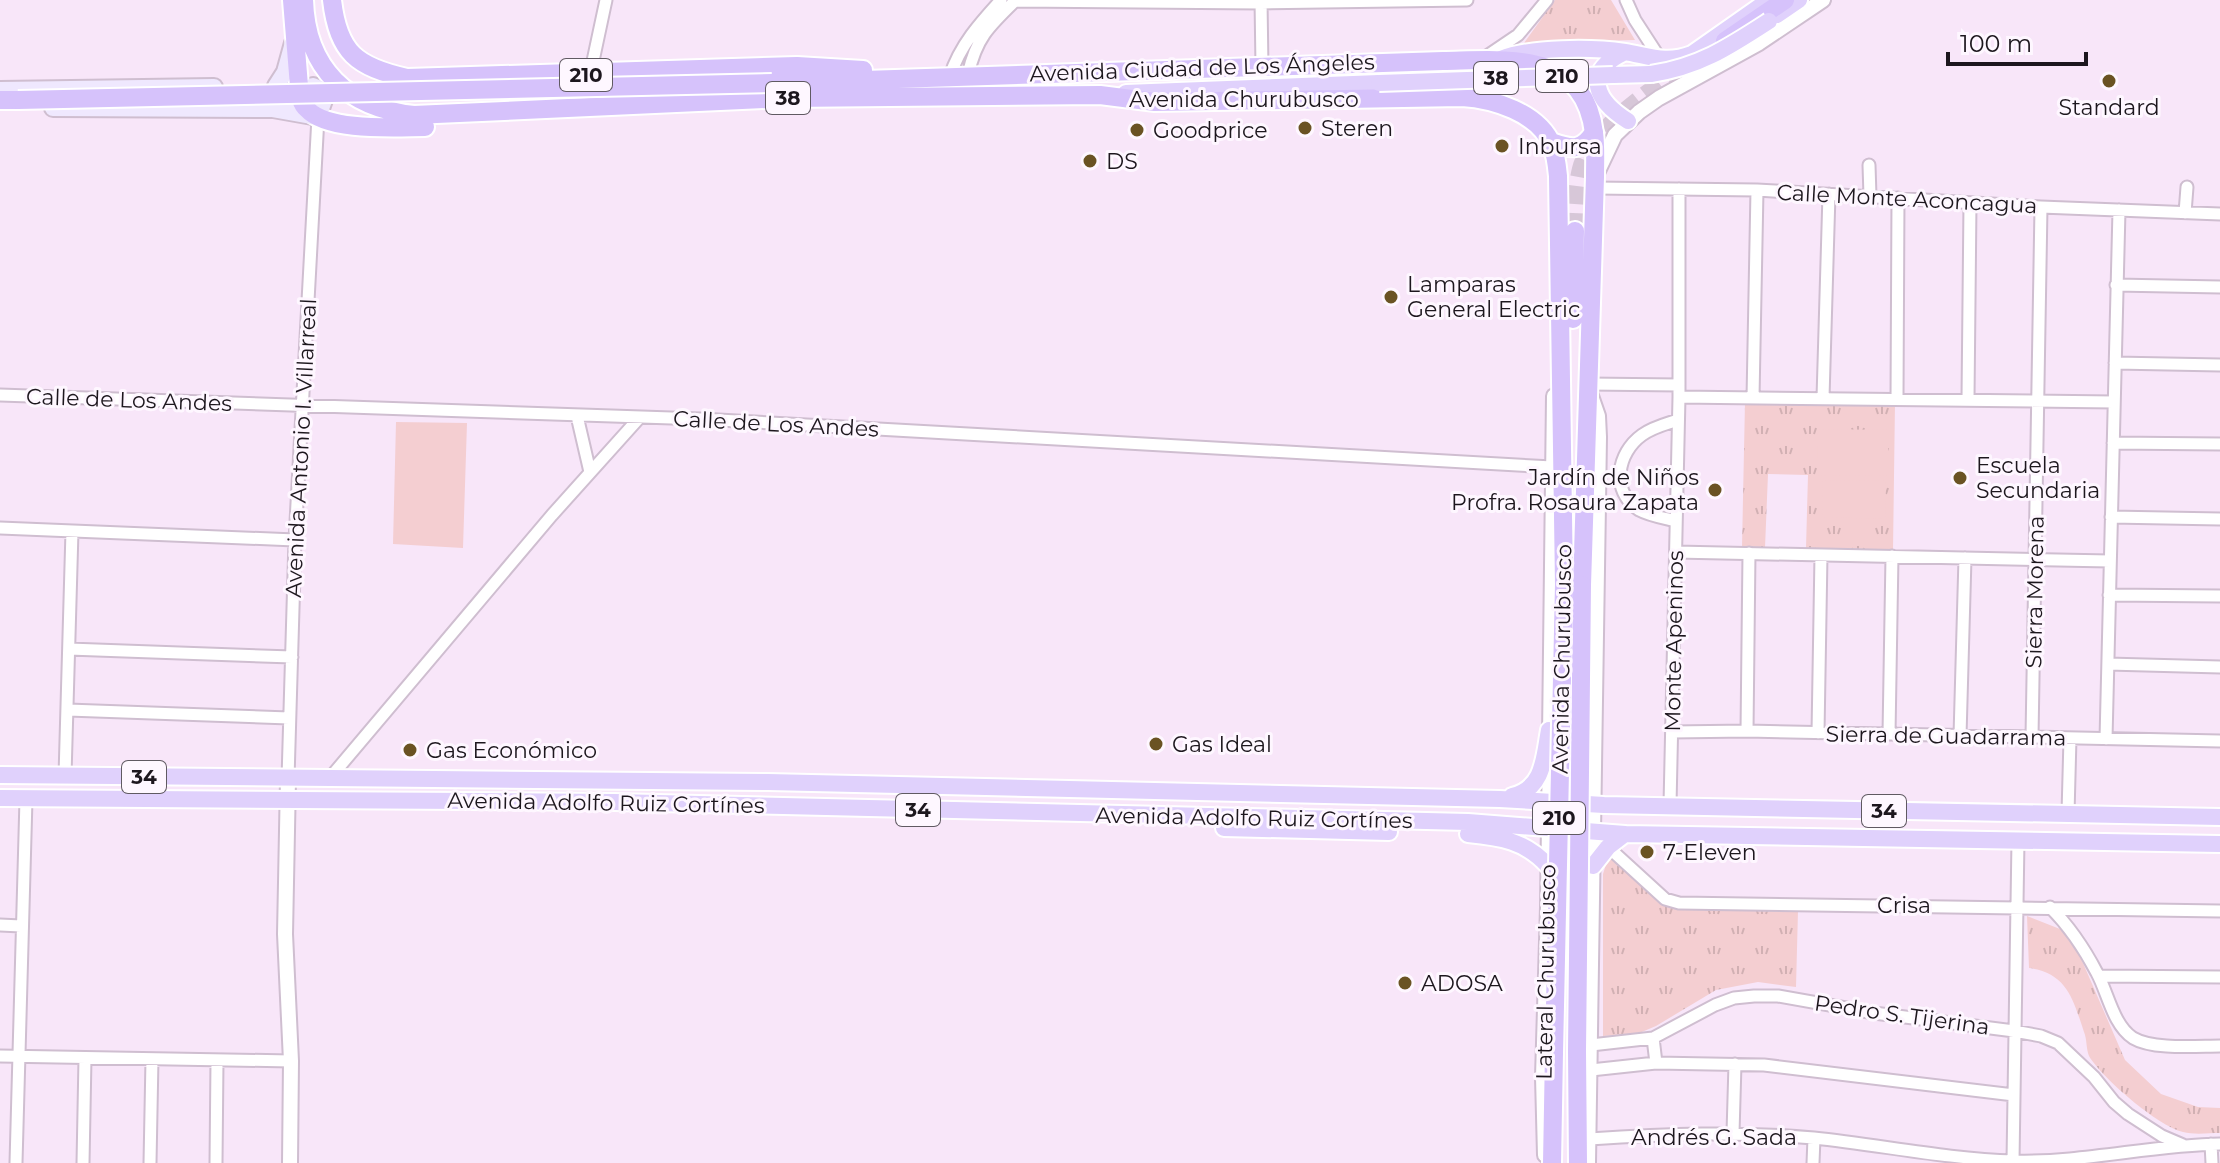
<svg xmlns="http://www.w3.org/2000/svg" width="2220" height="1163" font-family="Montserrat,sans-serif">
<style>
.grass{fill:url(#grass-tufts)}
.garden{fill:#f4ced1}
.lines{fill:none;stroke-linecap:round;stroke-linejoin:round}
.trunk-tunnel{stroke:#d7c7d8;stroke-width:18;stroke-dasharray:18 9;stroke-linecap:butt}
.minor-casing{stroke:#cfbed0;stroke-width:15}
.tertiary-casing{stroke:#cfbed0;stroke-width:18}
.secondary-casing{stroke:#cfbed0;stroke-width:20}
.primary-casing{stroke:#fff;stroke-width:20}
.trunk-casing{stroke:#fff;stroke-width:22}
.minor{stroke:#fff;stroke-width:11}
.tertiary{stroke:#fff;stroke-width:14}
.secondary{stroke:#efe8fe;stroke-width:16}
.primary{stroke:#e0d1fc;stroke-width:16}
.trunk{stroke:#d6c2fb;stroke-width:18}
.primary-bridge-casing{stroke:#fff;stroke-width:20;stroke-linecap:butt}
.trunk-bridge-casing{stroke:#fff;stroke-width:22;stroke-linecap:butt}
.primary-bridge{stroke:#e0d1fc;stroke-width:16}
.trunk-bridge{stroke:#d6c2fb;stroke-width:18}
.poi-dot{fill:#6a5323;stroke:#fef7ff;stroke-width:3}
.labels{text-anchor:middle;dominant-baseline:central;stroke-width:6;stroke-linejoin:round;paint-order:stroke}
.shield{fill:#fef7ff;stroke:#605a62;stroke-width:2}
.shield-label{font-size:20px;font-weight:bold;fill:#1d171e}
.street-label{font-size:22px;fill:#1d171e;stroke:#fef7ff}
.poi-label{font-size:22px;fill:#1d171e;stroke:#fef7ff;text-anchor:start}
</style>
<defs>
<pattern id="grass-tufts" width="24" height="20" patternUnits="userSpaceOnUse" patternTransform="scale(2)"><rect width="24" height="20" fill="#f4ced1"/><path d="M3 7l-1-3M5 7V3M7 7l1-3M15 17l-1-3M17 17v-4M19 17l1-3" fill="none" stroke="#d1b0b3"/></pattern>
</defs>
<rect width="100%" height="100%" fill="#f8e6f9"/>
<path class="grass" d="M1555,0H1611L1635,40L1524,43Z
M1745,402L1895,403L1893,551L1806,548L1808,475L1768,474L1765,548L1742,547Z
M1609,855L1664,904L1798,911L1796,987L1758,982L1716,990L1656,1026L1637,1034L1603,1036V874Z
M2027,916L2060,929L2073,940L2125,1060L2161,1094L2198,1107L2220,1108V1133C2209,1133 2194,1135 2183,1132C2158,1126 2102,1078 2089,1056C2086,1049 2087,1039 2084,1032C2073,999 2067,973 2029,968Z"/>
<path class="garden" d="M396,422L467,423L463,548L393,544Z
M1818,429L1888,430V476L1817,475Z
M1823,480L1886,481L1885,519L1822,517Z"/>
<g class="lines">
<path class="trunk-tunnel" d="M1575,231C1576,211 1576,189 1581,169C1591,129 1655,88 1687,65"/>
<g class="minor-casing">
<path id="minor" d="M1261,0L1262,67
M1626,0L1635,20L1661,60
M1015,1L1261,3L1467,0
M1484,58L1518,35L1547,0
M590,75L606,0
M968,75C976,38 989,26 1016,0
M950,76C960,45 980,23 1001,0
M1869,165L1870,196
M1595,188L1757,190L2041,207L2220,214
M2185,213L2187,187
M2116,285L2220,287
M2115,363L2220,365
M1588,384L1679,385
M0,395L701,419L1552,467
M1679,397L2114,402
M1753,398L1757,190
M1823,398L1829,194
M1897,399L1898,198
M1968,399L1970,203
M577,416L590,472
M2113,443L2220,444
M2111,517L2220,519
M1676,521C1664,518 1650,516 1639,510C1610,491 1617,453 1642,435C1653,427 1666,424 1678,420
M0,528L295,540
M1676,552L2110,561
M2109,595L2220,596
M69,649L292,657
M2108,664L2220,667
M68,710L289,718
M1747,731L1749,553
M1672,732L1747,731L2220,741
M1818,733L1821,555
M1889,734L1892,556
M1960,736L1965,558
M2032,737L2041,207
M2106,739L2119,210
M65,776L72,531
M288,779L295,540L318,117
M329,779L552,515L640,417
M1670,805L1679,397V189
M2068,814L2070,738
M1608,847L1665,899L1679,903L2220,911
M2050,907C2070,927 2084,948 2097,973C2108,993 2113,1025 2133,1038C2153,1050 2197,1046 2220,1046
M0,925L21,926
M2099,976L2220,977
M1653,1038L1656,1063
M1591,1045L1653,1038L1715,1005L1734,998L1754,996H1778L1874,1013L2014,1031L2041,1036L2058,1043L2094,1077L2114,1102L2128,1114L2162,1136L2183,1145
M0,1056L291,1061
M1591,1070L1656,1063L1764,1065L2014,1095
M1733,1133L1735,1064
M1589,1139C1665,1134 1739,1131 1814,1138C1881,1145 1947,1159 2014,1161C2083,1163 2151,1145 2220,1144
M2211,1144L2212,1163
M2013,1161L2018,840
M16,1163L26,799
M83,1163L85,1058
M150,1163L152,1059
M216,1163L217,1061
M1813,1163L1814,1138"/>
</g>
<g class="tertiary-casing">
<path id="tertiary" d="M1597,173L1615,135L1639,112L1659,98L1759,43L1823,0
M288,779L285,934L291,1061L290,1163
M1545,1155L1543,1077L1548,907L1554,396
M1588,1163L1599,437L1598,416L1590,393"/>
</g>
<g class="secondary-casing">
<path id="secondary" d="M276,86L285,72L293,43
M0,90L214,87
M53,108L273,109L318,117L324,100L322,90L313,86"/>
</g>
<g class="primary-casing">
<path id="primary" d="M1777,15L1799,0
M1623,53C1582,73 1596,101 1628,121
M1501,59C1531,47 1592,47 1625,52C1649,56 1667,64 1692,54L1769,0
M1613,75L1651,74
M1126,93L1379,83
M0,775L768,782L1500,799L1604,805L2220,817
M1512,796C1544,789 1544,757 1549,730
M0,798L614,802L1468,822L1625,834L2220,844
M1224,828L1389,832
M1468,834C1500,837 1526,841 1548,866
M1593,866L1608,847L1625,834"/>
</g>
<g class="trunk-casing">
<path id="trunk" d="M292,0L299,86C300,94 300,103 307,109C328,132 396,127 425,127
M304,0C306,69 348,108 414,115L788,98L1100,95L1155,102L1462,97C1493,99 1538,112 1552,145C1556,155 1557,166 1558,176L1564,584
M332,0C338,53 357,67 407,78L797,66L863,70
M1725,41L1785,0
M772,83L1443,61C1505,60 1584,49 1594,133C1596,147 1595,162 1595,177L1582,585
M0,100H18
M1551,142C1571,149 1582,152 1594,132
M1573,319L1575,231
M1577,1051L1578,1163
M1552,1163L1554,1052"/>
</g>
<use href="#minor" class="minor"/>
<use href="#tertiary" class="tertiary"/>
<use href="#secondary" class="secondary"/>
<use href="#primary" class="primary"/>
<use href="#trunk" class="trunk"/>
<g class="primary-bridge-casing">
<path id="primary-bridge" d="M1651,74C1699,67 1729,47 1769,21
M1379,83L1613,75"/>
</g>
<g class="trunk-bridge-casing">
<path id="trunk-bridge" d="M18,100L772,83
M1577,1051L1582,585
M1554,1052L1564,584"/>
</g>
<use href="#primary-bridge" class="primary-bridge"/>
<use href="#trunk-bridge" class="trunk-bridge"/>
</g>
<g class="poi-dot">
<circle cx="2109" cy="81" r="8"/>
<circle cx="1305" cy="128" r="8"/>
<circle cx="1137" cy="130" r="8"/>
<circle cx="1502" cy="146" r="8"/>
<circle cx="1090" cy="161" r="8"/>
<circle cx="1391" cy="297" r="8"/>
<circle cx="1960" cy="478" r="8"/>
<circle cx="1715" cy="490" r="8"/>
<circle cx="1156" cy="744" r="8"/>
<circle cx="410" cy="750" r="8"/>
<circle cx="1647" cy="852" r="8"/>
<circle cx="1405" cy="983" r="8"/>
</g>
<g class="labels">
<g class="shield">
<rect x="560" y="59" width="52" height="32" rx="6"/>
<rect x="1536" y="60" width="52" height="32" rx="6"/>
<rect x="1474" y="62" width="44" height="32" rx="6"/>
<rect x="766" y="82" width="44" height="32" rx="6"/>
<rect x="122" y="761" width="44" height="32" rx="6"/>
<rect x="896" y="794" width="44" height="32" rx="6"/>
<rect x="1862" y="795" width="44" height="32" rx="6"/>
<rect x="1533" y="802" width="52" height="32" rx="6"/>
</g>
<g class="shield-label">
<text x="586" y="75">210</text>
<text x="1562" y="76">210</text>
<text x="1496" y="78">38</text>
<text x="788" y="98">38</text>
<text x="144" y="777">34</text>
<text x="918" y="810">34</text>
<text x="1884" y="811">34</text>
<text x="1559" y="818">210</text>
</g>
<g class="street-label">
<text transform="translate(1202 68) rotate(-2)">Avenida Ciudad de Los Ángeles</text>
<text x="1244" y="99">Avenida Churubusco</text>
<text transform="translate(1907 199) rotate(3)">Calle Monte Aconcagua</text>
<text transform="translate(129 400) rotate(2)">Calle de Los Andes</text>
<text transform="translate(776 424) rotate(3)">Calle de Los Andes</text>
<text transform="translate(301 448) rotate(-87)">Avenida Antonio I. Villarreal</text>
<text transform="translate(2035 592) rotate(-89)">Sierra Morena</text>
<text transform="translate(1674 641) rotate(-89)">Monte Apeninos</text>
<text transform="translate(1562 659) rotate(-89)">Avenida Churubusco</text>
<text transform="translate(1946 736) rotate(1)">Sierra de Guadarrama</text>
<text transform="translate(606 803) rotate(1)">Avenida Adolfo Ruiz Cortínes</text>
<text transform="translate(1254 818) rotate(1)">Avenida Adolfo Ruiz Cortínes</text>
<text x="1904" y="905">Crisa</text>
<text transform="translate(1546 972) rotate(-89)">Lateral Churubusco</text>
<text transform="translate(1902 1015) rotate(8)">Pedro S. Tijerina</text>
<text x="1714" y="1137">Andrés G. Sada</text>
</g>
<g class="poi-label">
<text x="2109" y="107" text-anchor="middle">Standard</text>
<text x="1321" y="128">Steren</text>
<text x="1153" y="130">Goodprice</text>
<text x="1518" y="146">Inbursa</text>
<text x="1106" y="161">DS</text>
<text x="1407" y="284">Lamparas<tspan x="1407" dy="25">General Electric</tspan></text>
<text x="1976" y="465">Escuela<tspan x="1976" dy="25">Secundaria</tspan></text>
<text x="1699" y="477" text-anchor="end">Jardín de Niños<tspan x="1699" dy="25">Profra. Rosaura Zapata</tspan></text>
<text x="1172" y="744">Gas Ideal</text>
<text x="426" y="750">Gas Económico</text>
<text x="1663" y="852">7-Eleven</text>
<text x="1421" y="983">ADOSA</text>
</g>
</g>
<path d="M1948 52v12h138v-12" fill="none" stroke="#1d171e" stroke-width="4"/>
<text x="1960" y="52" font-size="24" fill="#1d171e" stroke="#fef7ff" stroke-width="6" paint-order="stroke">100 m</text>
</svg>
